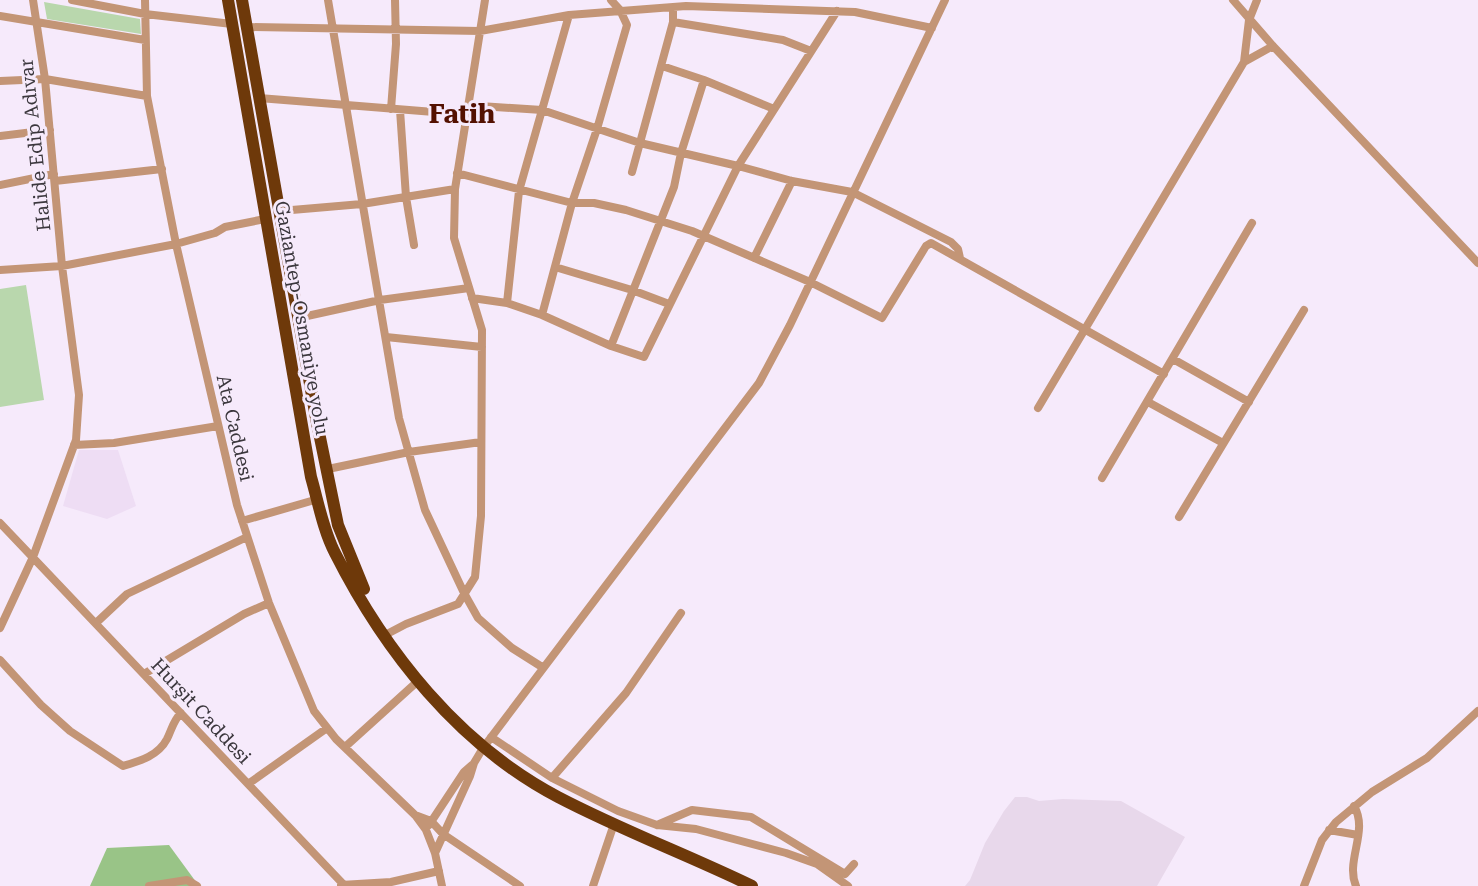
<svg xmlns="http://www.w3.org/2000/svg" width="1478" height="886" font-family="'Roboto Serif',serif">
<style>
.built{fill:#eeddf4}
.industrial{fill:#e8d8eb}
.green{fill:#b9d7ad}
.forest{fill:#99c487}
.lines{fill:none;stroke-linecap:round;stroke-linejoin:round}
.minor{stroke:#c39576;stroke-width:8}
.highway{stroke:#6e390a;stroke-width:12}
.labels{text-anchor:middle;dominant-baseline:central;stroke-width:6;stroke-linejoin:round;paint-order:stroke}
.street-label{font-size:19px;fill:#3b373d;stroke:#f6eafb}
.district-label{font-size:26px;font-weight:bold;fill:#531101;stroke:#f6eafb}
</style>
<rect width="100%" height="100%" fill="#f6eafb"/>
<path class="built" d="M79,450H118L136,506L107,519L63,506Z"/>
<path class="industrial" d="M1015,797H1027L1039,801L1063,799L1121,801L1185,837L1157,886H965L970,880L985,843L1004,811Z"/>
<path class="green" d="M44,2L140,19L141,34L47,19Z
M26,285L44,400L0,407V289Z"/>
<path class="forest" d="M169,845L199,886H90L107,848Z"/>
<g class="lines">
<path class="minor" d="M72,0L145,14L232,24
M145,0L147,96L176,244L237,505L269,603L314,711L336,739L415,815L426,830L435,853L442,886
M328,0L399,418L425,510L464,593L478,618L512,648L542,667
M611,0L620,10L627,25L597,129L572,203L542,315L611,346L644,357L738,166L837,11
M1233,0L1273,46L1478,263
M0,16L145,40
M673,22L783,40L811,51
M247,27L480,31L569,15L686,6L855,12L932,28
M1244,62L1273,46
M662,66L704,80
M0,81L45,79L147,96
M259,98L459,114L467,109L480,106L542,110L640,143L738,166L792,181L852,192L951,242L958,249L960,258
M391,109L396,44L395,0
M400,110L406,197L414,245
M0,136L50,130
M632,172L673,22V7
M457,173L572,203H594L626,210L692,231L810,282L882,318L926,246L931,243L1164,374
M55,181L162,169
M0,185L54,174
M280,211L362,204L455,189
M754,258L792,181
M555,267L632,290L669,304
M0,270L62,266L176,244L215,233L225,227L265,219
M472,298L507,303L542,315
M507,303L519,191L569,15
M298,318L380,300L469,288
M386,337L482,347
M611,346L674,187L681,153L704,80L774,109
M1173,359L1249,402
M1148,402L1223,443
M1038,408L1244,62L1249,20L1257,0
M74,445L114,443L218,426
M328,469L409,452L481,442
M1102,478L1252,223
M1179,517L1304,310
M242,521L318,499
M0,523L345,886
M681,613L626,693L552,778L618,811L657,825L696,829L786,853L817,864L848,886
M96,623L127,594L247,537
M0,628L33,557L76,440L79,395L62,266L45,79L33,0
M385,635L406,624L458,604L475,577L481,516L482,330L454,238L455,189L485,0
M0,660L41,705L70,731L123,766C140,761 158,756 167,739C172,729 173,721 181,713
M144,674L244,614L269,603
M491,737L552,778
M345,747L418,681
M248,784L327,728
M1354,806C1369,831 1345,861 1356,886
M415,815L431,821L443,834L520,886
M429,825L464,772L472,765
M657,825L692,810L751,817L845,874L854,864
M1329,830L1358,835
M435,853L470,776L474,763L483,748L759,383L790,325L945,0
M341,885L391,882L439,871
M149,886L187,880L197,886
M593,886L614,824
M1304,886L1322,840L1336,822L1372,792L1427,758L1478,711"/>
<path class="highway" d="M228,0L311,477C318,501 323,530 335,553C385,652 459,745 558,797C621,830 688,855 752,886
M242,0L316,418L338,525L364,589"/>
</g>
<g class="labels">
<g class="street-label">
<text transform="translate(35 145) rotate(-96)">Halide Edip Adıvar</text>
<text transform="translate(302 318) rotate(80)">Gaziantep-Osmaniye yolu</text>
<text transform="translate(235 428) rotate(77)">Ata Caddesi</text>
<text transform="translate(201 711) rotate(47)">Hurşit Caddesi</text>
</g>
<g class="district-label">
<text x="462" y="114">Fatih</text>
</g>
</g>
</svg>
